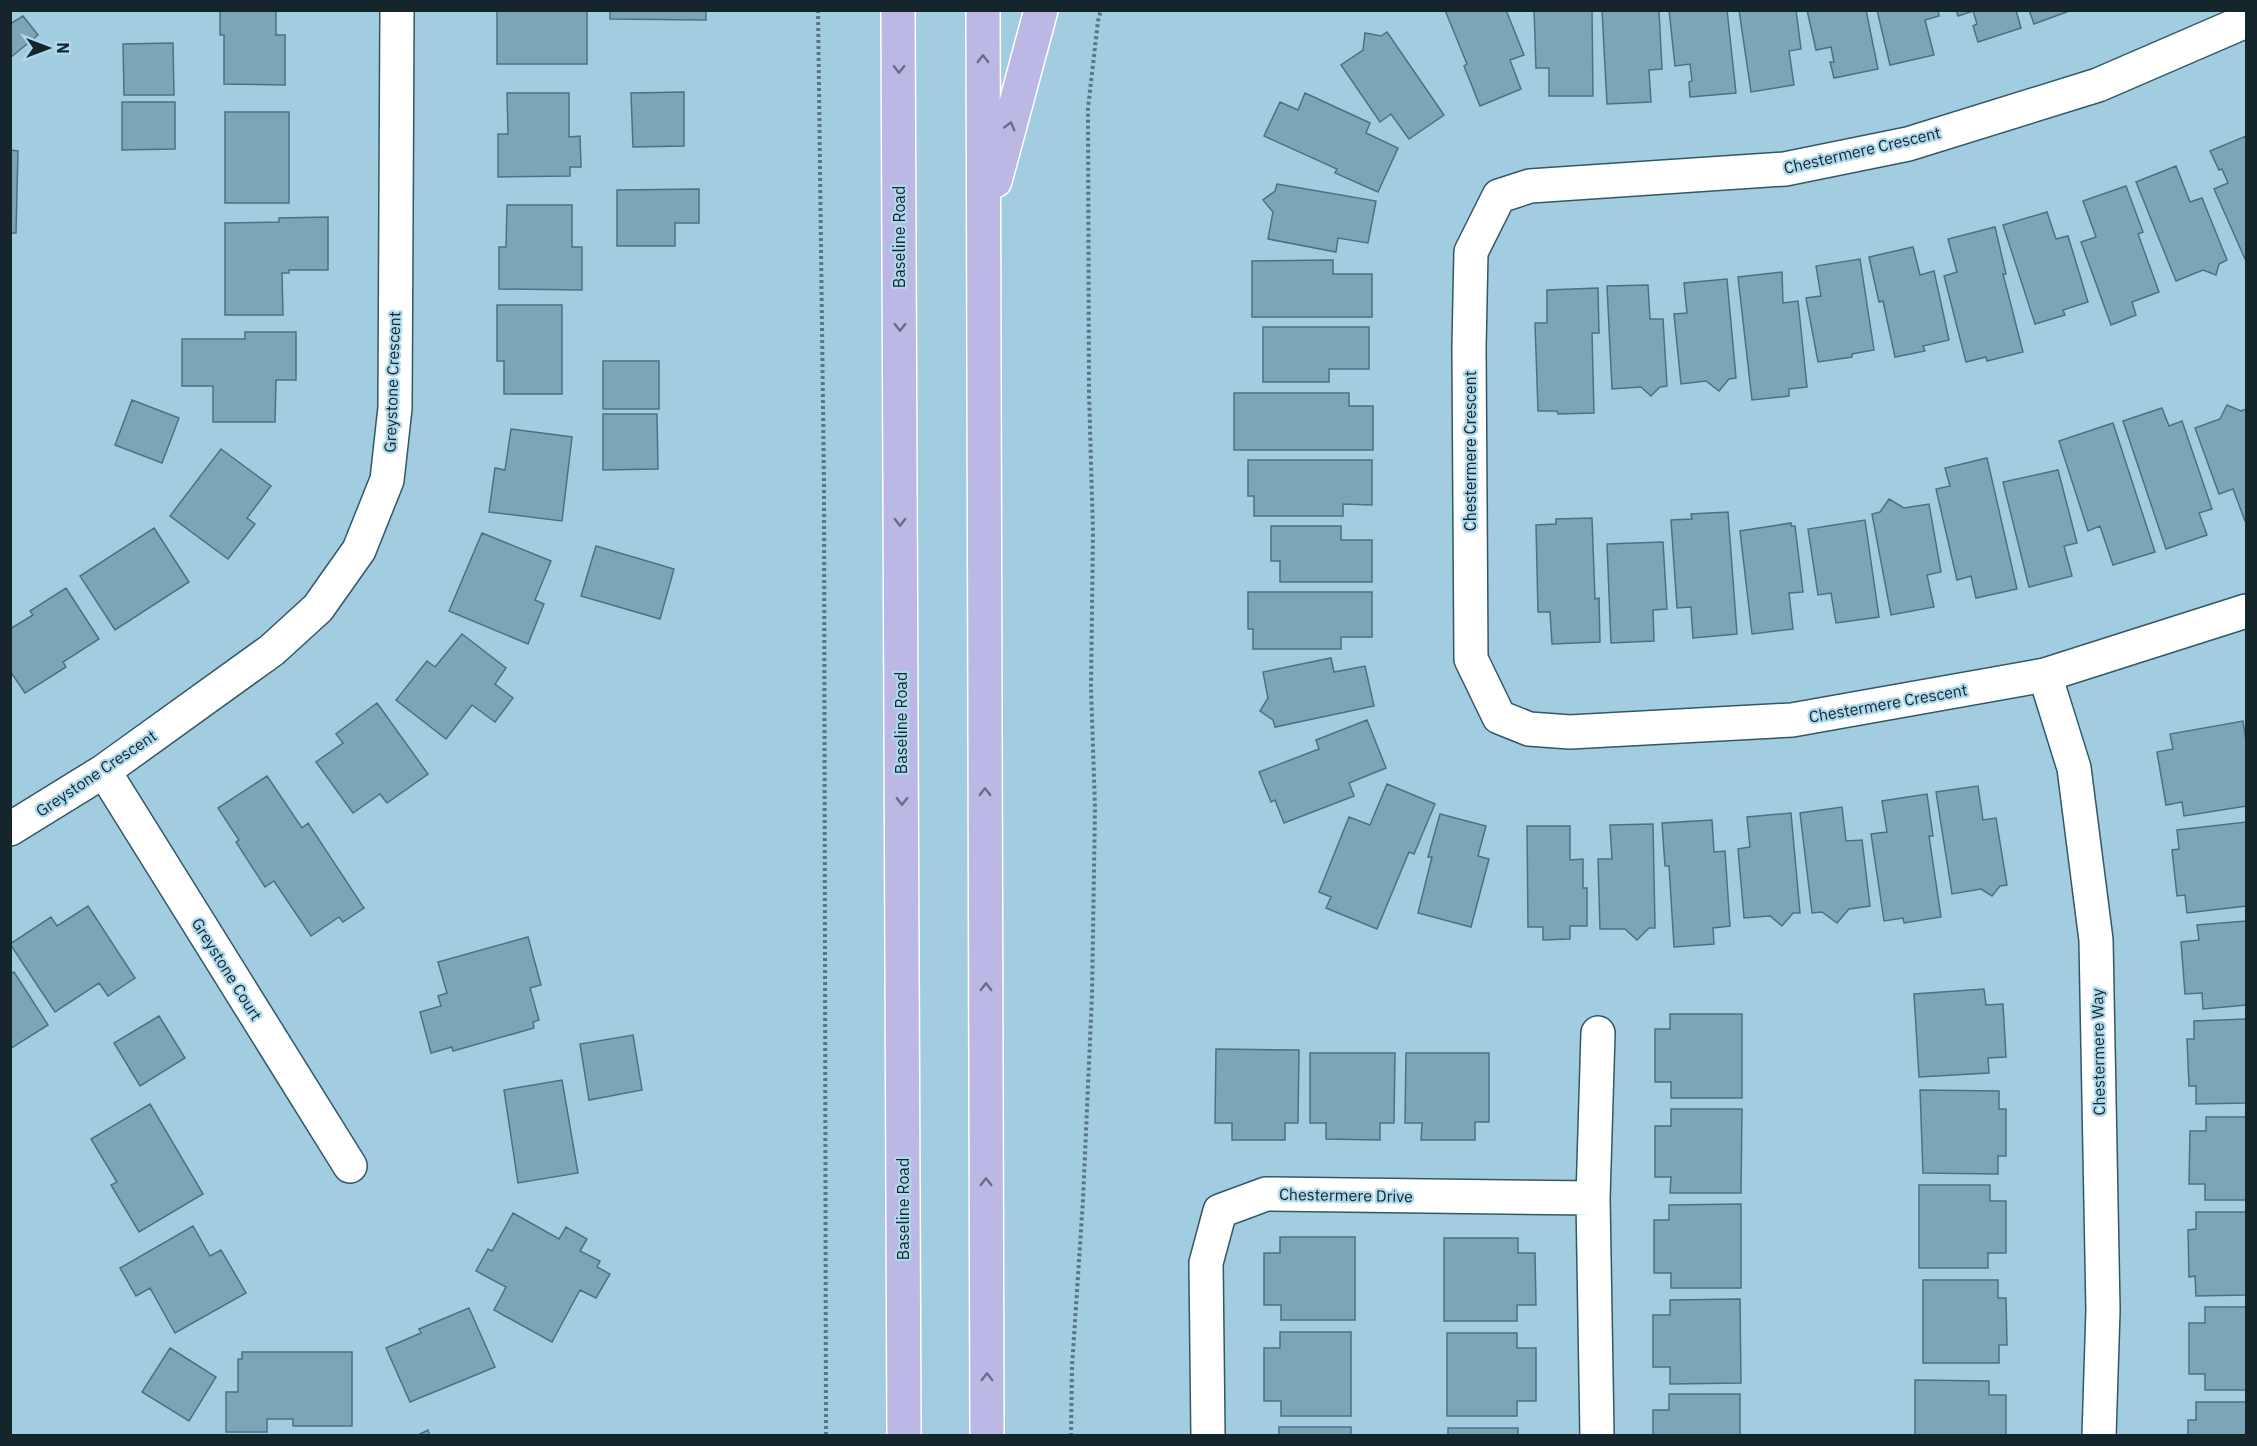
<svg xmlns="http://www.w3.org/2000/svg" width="2257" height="1446" font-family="'IBM Plex Sans',sans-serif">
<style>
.building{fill:#7ca5b8;stroke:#4b7284;stroke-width:1.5}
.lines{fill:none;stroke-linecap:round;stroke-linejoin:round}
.minor-casing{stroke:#315869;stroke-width:36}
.major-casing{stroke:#fff;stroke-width:36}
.path{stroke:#5a7683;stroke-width:4;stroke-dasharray:3 3;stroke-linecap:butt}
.minor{stroke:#fff;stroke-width:33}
.major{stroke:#bcb8e5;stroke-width:33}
.oneway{stroke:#686e88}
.labels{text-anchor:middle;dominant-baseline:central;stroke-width:4.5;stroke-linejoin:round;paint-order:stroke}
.street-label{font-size:16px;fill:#15252c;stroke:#aed9ed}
</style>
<rect width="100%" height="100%" fill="#a2ccdf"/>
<path class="building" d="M220,10H276V35H285V85L224,84V35H220Z
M497,10H587V64H497Z
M610,10H706V20L610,19Z
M1445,10H1506L1524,55L1510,60L1521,89L1480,106L1464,66L1467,64Z
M1534,10H1592L1593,96H1549V68H1536Z
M1602,10H1659L1662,69L1649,70L1651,102L1607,104Z
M1669,10H1727L1736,93L1690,97L1689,82L1692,81L1690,64L1675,66Z
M1739,10H1796L1801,49L1789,51L1794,85L1751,92Z
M1807,10H1866L1878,69L1834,78L1830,62H1834L1831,47L1816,50Z
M1877,10H1938L1939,16L1925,20L1934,55L1890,65Z
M1956,10H2016L2021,28L1978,42L1973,26L1977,24L1973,11L1958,16Z
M2029,10H2072L2034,24Z
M23,16L38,35L10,58V24Z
M1387,32L1444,115L1409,139L1391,114L1380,122L1341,65L1363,50L1365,33L1381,36Z
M173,43L174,95H124L123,44Z
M684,92V146L633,147L631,93Z
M507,93H569V137L580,136L581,167H570V176L498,177V134H508Z
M1305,93L1370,123L1366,133L1398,148L1378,192L1335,173L1337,169L1264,136L1280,102L1298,110Z
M122,102H175V149L122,150Z
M225,112H289V203H225Z
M2246,136V259H2245L2214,189L2228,183L2222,169L2219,170L2210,151Z
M10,150L18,151L16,233H10Z
M2176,166L2190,202L2202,198L2227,260L2219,264L2216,275L2203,270L2176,281L2136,182Z
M1277,184L1376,201L1368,243L1338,238L1336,252L1268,239L1273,212L1263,200L1275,191Z
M2126,186L2143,232L2138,234L2159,292L2132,302L2136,315L2111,325L2081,242L2096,237L2083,201Z
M699,189V223H675V246H617V190Z
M507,205H572V247H582V290L499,289V247H506Z
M2047,212L2056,239L2068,236L2088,302L2063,310L2065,315L2035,324L2003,225Z
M328,217V270H289V273H282L283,315H225V223L279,222V218Z
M1995,227L2006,274H2003L2023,352L1987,361L1986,357L1966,362L1944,276L1957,272L1948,239Z
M1913,247L1920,275L1934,271L1949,340L1923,346L1925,351L1895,357L1883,301L1879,302L1869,257Z
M1860,259L1874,350L1852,354V357L1818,362L1806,298L1821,296L1816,266Z
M1333,260V274H1372V317H1252V261Z
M1782,272L1783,303L1798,301L1807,387L1789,389V396L1752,400L1738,277Z
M1727,279L1736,378L1729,379L1719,391L1706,381L1681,384L1674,314L1687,313L1684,283Z
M1648,285L1650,319H1663L1667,386L1660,387L1651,396L1641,387L1612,389L1607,286Z
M1598,288L1599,333H1592L1594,413L1558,414L1557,411H1538L1535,323H1547V290Z
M497,305H562V394H504V361H497Z
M1263,327H1369V369H1329V382H1263Z
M245,332H296V380H276L275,422H213V386H182V339H245Z
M603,361H659V409H603Z
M1234,393H1349V406H1373V450H1234Z
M132,400L179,418L162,463L115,445Z
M2227,405L2241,411L2246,409V521H2245L2233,489L2219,494L2195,428L2220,419Z
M2162,408L2169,426L2182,421L2212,509L2199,513L2207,535L2166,549L2123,421Z
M603,414H657L658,469L603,470Z
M2113,423L2155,552L2113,565L2100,526L2088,531L2059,441Z
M511,429L572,437L562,521L489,512L495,468L505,470Z
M221,449L271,486L247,518L255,524L228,559L170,516Z
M1987,458L2017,589L1976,598L1971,576L1957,580L1936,489L1950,486L1945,468Z
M1248,460H1372V505L1343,504V516H1254V496H1248Z
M2058,470L2077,543L2064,546L2072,576L2029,587L2003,482Z
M1889,499L1904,508L1929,504L1941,572L1927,575L1934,607L1891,615L1872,514L1880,512Z
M1728,512L1737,634L1693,638L1691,607L1677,608L1671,520L1692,519L1691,514Z
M1592,518L1595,599L1599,598L1600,642L1552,644L1550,612H1538L1536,525L1556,524V519Z
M1865,520L1879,617L1836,623L1831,593L1818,595L1808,529Z
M1791,523V526H1795L1803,592L1789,593L1793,629L1752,634L1740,531Z
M1271,526H1341V540H1372V582H1280V561H1271Z
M154,528L189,582L115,630L80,576Z
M482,533L551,561L535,600L544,604L528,644L449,611Z
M1663,542L1667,609L1653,610L1654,641L1611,643L1607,544Z
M596,546L674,569L660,619L581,596Z
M66,588L99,639L63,662L66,667L25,693L10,671V629L33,615L30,611Z
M1248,592H1372V637H1341V649H1253V629H1248Z
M462,634L506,668L495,684L513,698L495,722L472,705L446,739L396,700L427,661L435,667Z
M1331,658L1334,672L1365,666L1374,706L1275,727L1273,720L1260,711L1268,698L1263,672Z
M377,703L428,774L387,803L380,794L353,813L316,762L343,743L336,734Z
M1367,720L1386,768L1349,783L1354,796L1284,823L1275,800L1271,802L1259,772L1319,749L1316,740Z
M2243,721L2246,741V806L2184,816L2182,802L2166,805L2157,752L2173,749L2170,734Z
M267,776L302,828L308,823L364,908L343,922L339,917L311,936L274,881L265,887L236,842L239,840L218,808Z
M1387,784L1435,804L1414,854L1409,852L1377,929L1326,908L1331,897L1319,892L1349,817L1370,825Z
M1978,786L1983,820L1996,818L2007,885L2000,886L1992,896L1981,889L1952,894L1936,792Z
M1927,794L1933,836H1929L1941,917L1904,923L1903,918L1884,921L1871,834L1887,832L1882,801Z
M1842,807L1846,841L1862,840L1870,906L1849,909L1837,923L1822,912L1812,913L1800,813Z
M1791,813L1800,913H1793L1782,926L1770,916L1744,918L1738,849L1750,847L1747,817Z
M1440,814L1486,826L1478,856L1489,859L1471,927L1418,913L1432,857H1428Z
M1712,820L1714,852L1725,851L1730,926L1713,928L1714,944L1674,947L1669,866H1665L1662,823Z
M2246,822V906L2187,913L2185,895L2177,896L2172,850L2179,849L2177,830Z
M1653,824L1655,928H1649L1637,940L1625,929H1600L1598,859H1612L1610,825Z
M1527,826H1570V860L1583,859V888H1587V926H1570V939L1543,940V927H1528Z
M88,906L135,978L108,996L99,983L55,1012L10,944L51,917L57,926Z
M2246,921V1005L2203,1009L2202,993L2185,994L2181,942L2199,940L2197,925Z
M528,937L541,985L530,988L539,1020L533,1022L534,1028L453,1051L452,1047L431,1053L420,1012L441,1006L438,996L447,993L438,962Z
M14,972L48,1025L10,1049V974Z
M1984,989L1986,1005L2003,1004L2006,1057L1988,1058L1989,1073L1919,1077L1914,994Z
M1670,1014H1742V1098H1671V1082H1655V1029H1670Z
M159,1016L185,1058L140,1086L114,1043Z
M2246,1019V1103L2196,1104V1086H2189L2187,1039H2194V1021Z
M633,1035L642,1090L589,1100L580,1044Z
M1216,1049L1299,1050L1298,1123H1285V1140H1232V1123H1215Z
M1310,1053H1395L1394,1123H1380V1140L1326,1139V1123H1310Z
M1406,1053H1489V1122H1475V1140H1421L1422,1123H1405Z
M562,1080L578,1173L518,1183L504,1090Z
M1920,1090L1999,1091V1109H2006V1156H1998V1174L1923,1173Z
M150,1104L203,1194L139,1232L111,1185L117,1182L91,1139Z
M1671,1109H1742L1741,1193H1670L1671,1177H1655V1126H1671Z
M2206,1117H2246V1200H2205V1184H2189L2190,1131H2206Z
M1919,1185H1990V1201H2006V1253H1988V1268H1919Z
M1741,1204V1288H1671V1273H1654V1220H1669V1205Z
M2196,1212H2246V1295L2196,1296L2195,1276L2189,1277L2188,1230L2196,1229Z
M513,1213L559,1239L566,1227L587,1239L580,1251L600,1261L597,1267L610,1274L596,1298L580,1290L552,1342L494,1310L506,1287L476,1271L488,1249L492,1251Z
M193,1226L210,1256L221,1250L246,1293L175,1333L150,1288L136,1296L120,1268Z
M1280,1237H1355V1320H1281V1305H1264V1253H1280Z
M1444,1238H1518V1253H1535L1536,1305H1517V1321H1444Z
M1923,1280H1998V1298H2006L2007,1345H1999V1363H1923Z
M1740,1299L1741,1383L1670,1384V1367H1653V1315H1670V1300Z
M2205,1307H2246V1390H2205V1374H2189V1323H2205Z
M469,1308L495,1367L410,1402L386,1348L421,1333L419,1329Z
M1280,1332H1351V1416H1281V1401H1264V1348H1280Z
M1447,1333H1517V1348H1536V1401H1517V1416H1447Z
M170,1348L216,1377L189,1421L142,1392Z
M242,1352H352V1426H293V1419H267V1432H226V1392H238V1359H242Z
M1915,1380L1989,1381V1395H2006V1436H1915Z
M1669,1394H1740V1436H1653V1410H1669Z
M2196,1402H2246V1436H2188V1420H2196Z
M1279,1427H1351V1436H1279Z
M1448,1428H1518V1436H1448Z
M428,1430L430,1436H416Z"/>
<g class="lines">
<g class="minor-casing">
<path id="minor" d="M2246,21L2098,85L1908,144L1785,169L1530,186L1499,196L1471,252L1469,347L1471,659L1499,717L1529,729L1570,732L1792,720L2045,675L2246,611
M2045,675L2074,768L2096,940L2103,1310L2099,1436
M104,771L350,1166
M10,829L104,771L272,650L318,608L359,550L387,480L395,408L397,10
M1208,1436L1206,1263L1220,1211L1266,1194L1593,1198
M1597,1436L1593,1198L1598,1033"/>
</g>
<g class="major-casing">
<path id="major" d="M898,10L904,1436
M983,10L987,1436
M995,181L1041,10"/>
</g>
<path class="path" d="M818,10L824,484L826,1436
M1071,1436L1072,1367L1083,1200L1092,995L1095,808L1091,688L1093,532L1089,393L1088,108L1098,21L1101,10"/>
<use href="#minor" class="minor"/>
<use href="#major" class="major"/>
</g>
<defs><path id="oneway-chevron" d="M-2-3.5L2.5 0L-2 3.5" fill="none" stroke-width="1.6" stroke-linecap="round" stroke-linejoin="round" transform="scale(1.5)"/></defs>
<g class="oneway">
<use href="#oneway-chevron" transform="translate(983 59) rotate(-90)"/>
<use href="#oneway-chevron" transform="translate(899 69) rotate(90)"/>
<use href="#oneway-chevron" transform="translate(1010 126) rotate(-75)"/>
<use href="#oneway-chevron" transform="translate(900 327) rotate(90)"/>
<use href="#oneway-chevron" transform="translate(900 522) rotate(90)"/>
<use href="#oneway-chevron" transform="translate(985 792) rotate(-90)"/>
<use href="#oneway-chevron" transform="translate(902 801) rotate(90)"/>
<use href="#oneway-chevron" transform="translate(986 987) rotate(-90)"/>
<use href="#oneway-chevron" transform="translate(986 1182) rotate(-90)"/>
<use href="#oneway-chevron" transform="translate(987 1377) rotate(-90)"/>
</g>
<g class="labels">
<g class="street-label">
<text transform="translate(1862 150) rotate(-13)">Chestermere Crescent</text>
<text transform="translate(899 237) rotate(-90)">Baseline Road</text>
<text transform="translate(392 382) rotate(-88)">Greystone Crescent</text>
<text transform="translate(1470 451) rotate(-90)">Chestermere Crescent</text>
<text transform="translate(1888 703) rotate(-10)">Chestermere Crescent</text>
<text transform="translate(901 723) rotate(-90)">Baseline Road</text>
<text transform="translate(96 773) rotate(-34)">Greystone Crescent</text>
<text transform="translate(227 969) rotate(58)">Greystone Court</text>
<text transform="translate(2098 1052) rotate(-91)">Chestermere Way</text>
<text transform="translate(1346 1195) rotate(1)">Chestermere Drive</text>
<text transform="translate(903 1209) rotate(-90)">Baseline Road</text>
</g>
</g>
<rect width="2257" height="1446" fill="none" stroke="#15252c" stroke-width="24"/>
<g transform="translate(48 48) rotate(90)" stroke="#aed9ed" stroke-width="4.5" paint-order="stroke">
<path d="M0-4.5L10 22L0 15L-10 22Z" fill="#15252c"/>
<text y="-9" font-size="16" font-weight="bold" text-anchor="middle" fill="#15252c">N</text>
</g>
</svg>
